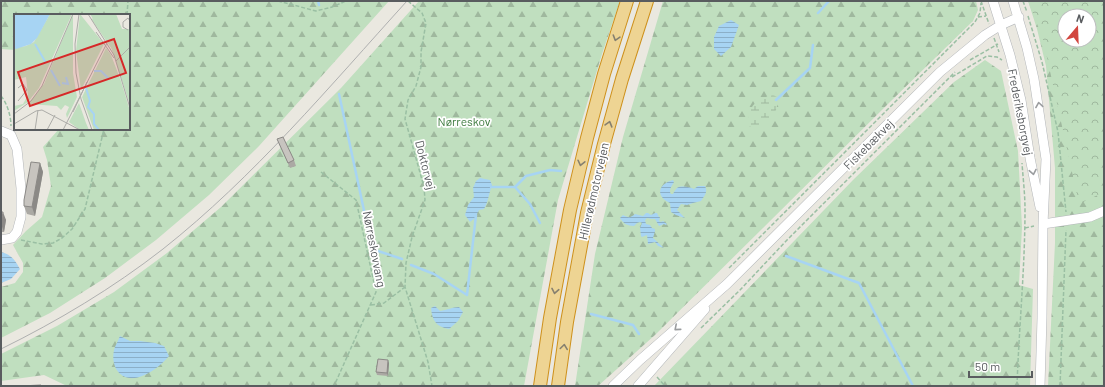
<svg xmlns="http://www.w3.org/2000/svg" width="1105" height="387" font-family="Barlow,sans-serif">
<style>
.forest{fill:url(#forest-firs);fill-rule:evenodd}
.wetland{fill:url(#wetland-marsh)}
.park{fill:url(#park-crowns);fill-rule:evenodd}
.water{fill:url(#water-rules)}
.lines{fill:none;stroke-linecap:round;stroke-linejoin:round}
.stream{stroke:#a7d4f3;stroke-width:2.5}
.minor-casing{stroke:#b3b6b9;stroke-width:10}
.highway-casing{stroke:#ce911c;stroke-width:14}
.path{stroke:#9abfa3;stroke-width:1.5;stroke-dasharray:4 2;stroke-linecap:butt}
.minor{stroke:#fff;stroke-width:9}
.highway{stroke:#eed493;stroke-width:12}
.tram{stroke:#afb0b0;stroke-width:1}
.wall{fill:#aba9a4}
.shaded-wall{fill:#8b8986}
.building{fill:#c7c4bf;stroke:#8b8986}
.oneway{stroke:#86806f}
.oneway2{stroke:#9b9d9f}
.labels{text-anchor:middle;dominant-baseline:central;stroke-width:3.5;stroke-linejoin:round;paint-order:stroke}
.street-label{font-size:12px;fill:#595c5f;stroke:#fff}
.park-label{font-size:12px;fill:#3d7a3e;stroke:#fff}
.inset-river{fill:none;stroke:#a7d4f3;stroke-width:2}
.inset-road{fill:none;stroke:#acaca8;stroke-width:1}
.view{fill:#d62828;fill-opacity:0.15;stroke:#d62828;stroke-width:2}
.inset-edge{fill:none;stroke:#595c5f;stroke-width:2}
</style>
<defs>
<pattern id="forest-firs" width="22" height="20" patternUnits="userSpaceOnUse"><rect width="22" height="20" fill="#c0dfbf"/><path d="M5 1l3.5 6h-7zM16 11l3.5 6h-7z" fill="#9fb89e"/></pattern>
<pattern id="wetland-marsh" width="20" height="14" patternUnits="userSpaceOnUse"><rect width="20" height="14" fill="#c0dfbf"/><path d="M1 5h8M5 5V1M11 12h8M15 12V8" fill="none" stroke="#9fb89e"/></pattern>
<pattern id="park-crowns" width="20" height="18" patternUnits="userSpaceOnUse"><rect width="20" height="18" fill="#c0dfbf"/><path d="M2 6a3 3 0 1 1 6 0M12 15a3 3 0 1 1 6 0" fill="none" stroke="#9fb89e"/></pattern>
<pattern id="water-rules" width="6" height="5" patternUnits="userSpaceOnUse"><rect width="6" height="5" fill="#a7d4f3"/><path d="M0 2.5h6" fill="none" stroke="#8bafc8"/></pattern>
</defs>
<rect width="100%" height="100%" fill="#eae8e0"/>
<path class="forest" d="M1,1H389L259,146L209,195L156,240L105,278L50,313L1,338V287L15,283L23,272V263L13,245L26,231L42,217L51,186L47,160L43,147L59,129H129V15H15V50L1,49Z
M419,1H620L602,54L558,200L524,386H67L44,375L1,381V354L57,326L114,292L167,253L221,207L341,88Z
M663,1H976L978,10L973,21L890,102L655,335L598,386H575L595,254L623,137Z
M1028,1H1104V386H1048L1055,243V168L1046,66L1037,29ZM1065,16H1089V40H1065Z
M985,60L1001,71L1018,151L1022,227L1019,285L1033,289L1030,386H654L853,180L954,82Z"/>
<path class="wetland" d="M773,95L779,98L776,110L768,124L751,129C744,109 755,99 773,95Z"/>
<path class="park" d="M1028,1H1104V192L1079,204L1043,39ZM1065,16H1089V40H1065Z"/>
<path class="water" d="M731,20L739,25L731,47L721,56L714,49V37L719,26Z
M480,178L490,180L492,185C489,193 488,203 484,209L479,210L475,218L470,222L465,215L468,205L474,197L473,188L476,181Z
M673,180L674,182C672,186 668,190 671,194H673C674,192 675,190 677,188C681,185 690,187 694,189L698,186H705C708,192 705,195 701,201L693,203L687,205L681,204L677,210L685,218L676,215L671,212L670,203C655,196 658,184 673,180Z
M646,213H648L651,215L655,213H657L659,217H660L659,221L661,222L663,221L667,224L666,225L664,224L659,226L655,219H652L647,218L645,220L646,224L650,225L652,228L655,229V231L653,238L664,248L658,246L655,242L648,244L647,235L642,237L641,236L640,228L642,223L640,222L637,223L634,226C627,226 623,223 620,218L623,215C629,218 630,218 635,214L643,216Z
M1,252C12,255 15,260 20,269L11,279L1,283Z
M435,306L440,311C447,310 453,307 459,307L463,312L458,321L449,329C436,327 432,320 431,308Z
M120,336L130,341H140L155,343L164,346L169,356C162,364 153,372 142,376C123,384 110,369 114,350C115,346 118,341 120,336Z"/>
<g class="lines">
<path class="stream" d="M318,1L319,5
M818,13L829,1
M339,94L380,285
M776,100L810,68L813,45
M491,187H515L530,204L540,223
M515,187L526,176L550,170L561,171
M378,251L402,259
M786,256L859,283L913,386
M411,265L434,274L467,295L476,215
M591,314L633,325L639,334"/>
<g class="minor-casing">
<path id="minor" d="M993,1L1010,55L1021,100L1030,158L1040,207
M1013,1L1027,48L1034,79L1046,159L1043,224L1042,318L1040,386
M1,131L11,135L17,149L21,188V217L17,232L12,238L1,240
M1043,224L1090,217L1104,211
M613,386L640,360L727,284L940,72L985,35L1001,25L1019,17
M638,386L705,309"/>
</g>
<g class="highway-casing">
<path id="highway" d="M540,386L550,318L570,210L587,138L604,74L627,1
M558,386L567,322L587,213L604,144L622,79L647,1"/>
</g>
<path class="path" d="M278,1L316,11L332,7L346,1
M408,1L422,13L426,23L421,52V67L416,86L408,100L405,119L424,187L425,200L412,237L406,263L405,287L428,362L432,386
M981,1L989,24
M1023,1L1027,12
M127,15L128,1
M1028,16L1042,62L1058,132L1066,212
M978,17L986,16
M994,38L999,52
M970,60L998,44
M952,77L987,56L997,57L1002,60
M1,96C7,103 11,116 11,126
M321,172L356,200L376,292L334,386
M1025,228L1034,226
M21,240L42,244L53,243L62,238L72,229L85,209L104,129
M729,268L975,22L980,13L981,3
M371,305L384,303L405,287
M701,328L740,290L787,240L955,72
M657,377L665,386
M1017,386C1019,327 1025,268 1025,209C1025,194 1023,178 1022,163
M1060,386L1066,230"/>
<use href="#minor" class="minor"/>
<use href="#highway" class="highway"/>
<path class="tram" d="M1,349C58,321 113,288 163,249C254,177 329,87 407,1"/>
</g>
<path class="wall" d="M277,139L294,160L296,166L290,168Z
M40,163L43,172L35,216L27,214L24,206Z
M1,212L6,220L4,232H1Z
M389,363L388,376L377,375L376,372Z"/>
<path class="shaded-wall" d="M40,163L43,172L35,216L32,207Z
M3,212L6,220L4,232L1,224Z
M388,360L389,363L388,376L387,373Z"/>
<path class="building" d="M283,137L294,160L288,163L277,139Z
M31,162L40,163L32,207L24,206V200Z
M1,212H3L1,224Z
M378,359L388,360L387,373L376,372Z
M41,385V386H20Z"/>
<defs><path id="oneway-chevron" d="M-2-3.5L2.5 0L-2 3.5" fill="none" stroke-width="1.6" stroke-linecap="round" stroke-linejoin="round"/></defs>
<g class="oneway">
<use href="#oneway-chevron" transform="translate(616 38) rotate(107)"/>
<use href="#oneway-chevron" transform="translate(609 124) rotate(-74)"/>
<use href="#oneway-chevron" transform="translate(581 163) rotate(103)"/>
<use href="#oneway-chevron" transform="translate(555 291) rotate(101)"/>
<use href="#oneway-chevron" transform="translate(564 347) rotate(-82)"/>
</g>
<g class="oneway2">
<use href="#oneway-chevron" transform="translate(1039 105) rotate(-99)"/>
<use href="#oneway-chevron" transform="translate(1033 172) rotate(79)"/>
<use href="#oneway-chevron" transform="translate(677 328) rotate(139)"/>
</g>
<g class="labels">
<g class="street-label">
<text transform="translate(1021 112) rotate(79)">Frederiksborgvej</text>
<text transform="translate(868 144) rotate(-45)">Fiskebækvej</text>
<text transform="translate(426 165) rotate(76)">Doktorvej</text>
<text transform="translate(593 191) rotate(-77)">Hillerødmotorvejen</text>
<text transform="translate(375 249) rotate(79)">Nørreskovvang</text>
</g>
<g class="park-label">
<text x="464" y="121">Nørreskov</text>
</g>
</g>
<g transform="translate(14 14)">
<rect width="116" height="116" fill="#eae8e0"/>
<path d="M36,0H58L25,74L14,88L0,97V92L9,90L14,81L12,63L0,66V34L12,32L20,28ZM59,0V59L63,83L53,104L52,100L55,93L51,91L47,96L43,92L14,90L30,70ZM66,0L90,30L67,76L62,37ZM76,0H102L108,15H116V91L97,33ZM92,34L97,41L107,67L116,97V116H80L68,83ZM65,89L72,109L75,116H66L55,108Z" fill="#c0dfbf"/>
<path d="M80,0H101L108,16L114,21L115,32L104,44L78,6Z" fill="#c0dfbf"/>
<path d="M0,0H36L23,24L17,30L2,35L0,34Z" fill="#a7d4f3"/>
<path class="inset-river" d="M21,30L32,49M37,56L46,72M80,57H87L95,65M48,69L54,70L52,63M72,74L76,87L74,93L80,100V110L85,116"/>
<path class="inset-road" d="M65,0L61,30L62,59L67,85L78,116M74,0L100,41L116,94M114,16L109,13V8L114,4L116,7M82,18L100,44M102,47L116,33M4,74L9,70L13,76L4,87M59,98L73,68M0,100L17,87L28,72L59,0M0,110L22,97L28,96L66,116M21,116L24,96M33,116L41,101M49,116L93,29"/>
<path class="view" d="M100,25L112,59L16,92L4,58Z"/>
<rect width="116" height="116" class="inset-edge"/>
</g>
<rect width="1105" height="387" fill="none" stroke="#595c5f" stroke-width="4"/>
<g transform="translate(1077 28) rotate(19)"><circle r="19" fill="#ffffff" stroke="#bdbebf"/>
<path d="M0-3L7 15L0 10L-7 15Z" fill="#d2463f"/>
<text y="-6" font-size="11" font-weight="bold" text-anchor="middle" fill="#595c5f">N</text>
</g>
<path d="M969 371v6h63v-6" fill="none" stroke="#595c5f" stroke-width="2"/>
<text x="975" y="371" font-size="12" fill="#595c5f" stroke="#ffffff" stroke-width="3" paint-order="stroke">50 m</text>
</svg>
